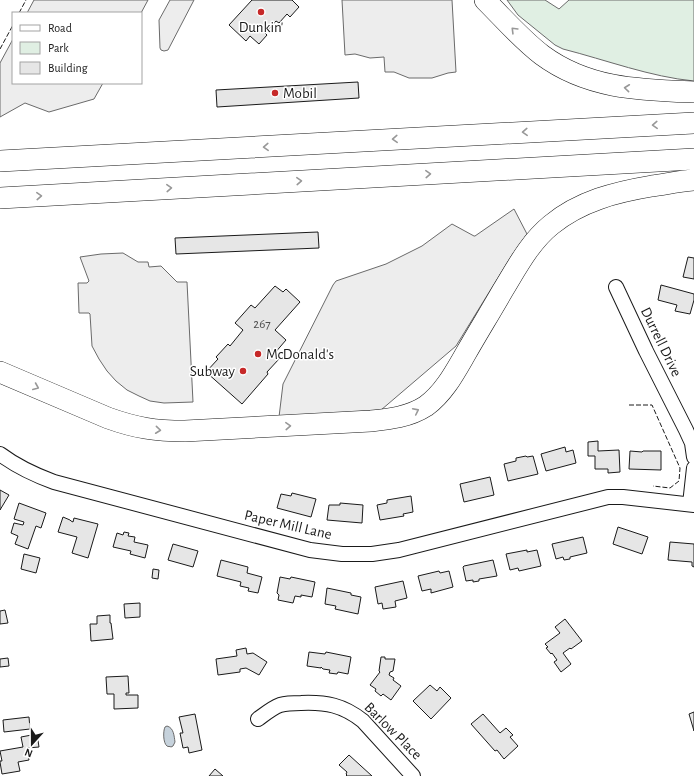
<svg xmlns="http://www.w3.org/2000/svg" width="694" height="776" font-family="'Alegreya Sans',sans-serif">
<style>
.green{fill:#e0efe3;stroke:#6a6a6a}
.parking{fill:#ededed;stroke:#6a6a6a}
.water{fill:#c6d2dc;stroke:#6a6a6a}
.building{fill:#e6e6e6;stroke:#1a1a1a}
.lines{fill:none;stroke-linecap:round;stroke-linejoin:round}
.minor-casing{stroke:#1a1a1a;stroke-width:16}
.highway-casing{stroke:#1a1a1a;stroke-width:22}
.minor{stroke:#fff;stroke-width:14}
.highway{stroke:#fff;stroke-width:21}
.fence{stroke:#1a1a1a;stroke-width:1;stroke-dasharray:5 2;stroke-linecap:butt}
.oneway{stroke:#989898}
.poi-dot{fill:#c62828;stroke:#fff;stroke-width:1.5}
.labels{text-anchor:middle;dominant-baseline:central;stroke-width:3;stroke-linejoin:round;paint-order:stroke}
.number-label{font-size:13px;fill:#4d4d4d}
.poi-label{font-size:15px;fill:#1a1a1a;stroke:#fff;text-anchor:start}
.street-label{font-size:15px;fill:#1a1a1a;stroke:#fff}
</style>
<rect width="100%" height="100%" fill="#fff"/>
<path class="green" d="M507,0H545L559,9L569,0H694V81C651,77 606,60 563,49L555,45L518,15Z"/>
<path class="parking" d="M34,0H148L141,13H27Z
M170,0H194L168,50L164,51L161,50L160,48L159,20Z
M342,0H452L456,72L448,73L432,78H409L394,72H385L384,57L370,58L355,54L345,55Z
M13,39V83H103L94,99L49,112L25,103L0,117V63Z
M514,209L527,234L512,255L456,346L381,410L279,417L283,384L333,285L336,281L386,264L422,246L452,224L474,236H475Z
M123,253L138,262H148L149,267L161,266L177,282H187L193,402L164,403L150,401L139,396L127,390L116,381L107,371L99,359L92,346L90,314L89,313H79L78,283H87L89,281L80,257L101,254Z"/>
<path class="water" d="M167,726C174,728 174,736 175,742L173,746L171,747C170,746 168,747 167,746C163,743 163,731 165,727Z"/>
<path class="building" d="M252,0H292L299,7L290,17L287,14L279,23L276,21L265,33L267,35L259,44L250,36L246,41L229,25Z
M358,82L359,98L217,107L216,90Z
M318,232L319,248L176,254L175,238Z
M688,257L694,258V279L683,277Z
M661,285L694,294V300L690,314L675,311L677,305L658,300Z
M275,286L283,292L286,289L300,302L275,330L286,340L274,354L279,359L267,372L268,374L242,404L206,372L218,359L216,357L228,344L230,346L243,330L235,323L251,305L255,308Z
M598,441V451L619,450L620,472L608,473V469H595V456H588V442Z
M565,447L566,452L573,450L576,463L546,471L541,454Z
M630,451L642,452L643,451H661V470L629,469Z
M526,456L527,457L533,456L538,474L508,481L504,464L516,461V458Z
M490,477L494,495L464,502L460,484Z
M0,490L9,495L0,510Z
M292,493L316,499L311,517L277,508L281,494L291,496Z
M411,496L413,512L403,514L404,516L380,520L377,505L387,503V500Z
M19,503L46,513L41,528L36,526L28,549L15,544L18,536L11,533L14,523L23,525L24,522L14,519Z
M340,503L363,505L362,523L327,520L329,505H340Z
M63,517L70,520L71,521L73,522L74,518L98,524L88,558L72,553L77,537L58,532Z
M618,527L648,537L642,554L613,544Z
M124,532L129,533L128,536L135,537L134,542L148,545L145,558L130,554L131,551L113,547L117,533L123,535Z
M583,537L587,553L570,557V559L564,560L563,557L556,559L552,544Z
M670,542L694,544V567L692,566V562L668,560Z
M173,544L198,551L193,567L168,560Z
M527,550V552L537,550L541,566L519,571L518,568L510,570L506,554Z
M24,554L40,558L36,573L21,569Z
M221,560L248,567L247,573L262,577L258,593L248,591L249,588L240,586L241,582L217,576Z
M493,560L497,576L479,579V581L473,582V580L466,581L463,567L464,566Z
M153,569L159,570L158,579L152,578Z
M439,571L440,573L449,571L453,587L431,593V589L422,591L418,576Z
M280,577L290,579L291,577L315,582L312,597L301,595V597L295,596L293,603L278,600L279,595L277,593Z
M403,581L407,598L395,601L396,607L383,609L382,603L378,604L375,587Z
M327,588L351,593V595L361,597L358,614L335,609L336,606L325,604Z
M140,603V617L125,618L124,604Z
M5,610L8,623L0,624V611Z
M110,615V623H111L113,639L91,641L90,624H97V616Z
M565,619L582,641L571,649L570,648L563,653L571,664L561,672L554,662L557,660L552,653L551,654L546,648L548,647L545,644L560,633L555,627Z
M246,648L247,654L253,653L267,662L259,675L246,668L240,669V672L218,675L216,659L237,656L236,650Z
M309,652L325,654L326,652L351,657L348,674L338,672L337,674L329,673L330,670L323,669L321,667V668L307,666Z
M381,657H385V659H395L393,671L390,672L389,675L394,678L393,680L401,686L391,700L383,694L381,696L375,691L376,689L370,685L380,672L379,671Z
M8,658L9,666L0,667V659Z
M128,676L129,693H126V695H138V708L114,709V694H107L106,677Z
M430,685L437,691L440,687L451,698L431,719L413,701Z
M694,712V731L689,714Z
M195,714L202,750L189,753L188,747L183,748L180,733H183L179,717Z
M483,714L500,733L506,728L513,735L510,737L518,746L504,759L497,750L495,751L471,724Z
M29,717L30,729L4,732L3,720Z
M37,734L39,747L27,748L29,760L18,762L20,771L2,774L0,762V761H2L0,751L23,747L21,737Z
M349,755L372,776H346L347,775L346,774L347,772L339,765Z
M215,769L223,776H209Z"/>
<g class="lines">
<g class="minor-casing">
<path id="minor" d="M616,287L646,351L686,430L692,443L694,457
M0,454C16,466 35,475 54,482L310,550L342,554H372L399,550L608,497H623L694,505
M690,504L694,468
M258,719C265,714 272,708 280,705C287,703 294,703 301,703C326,702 343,705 363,721L413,776"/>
</g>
<g class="highway-casing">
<path id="highway" d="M485,0C504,19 521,39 542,55C588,89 640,90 694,92
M0,161L694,123
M0,198L694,159
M0,372L108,418C136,428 155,431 185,431L371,421C390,419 409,417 426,406C444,393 455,372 466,353C478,332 491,311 503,290C517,267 530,242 551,225C580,201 616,192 652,186C666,184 680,181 694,180"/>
</g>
<use href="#minor" class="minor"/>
<use href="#highway" class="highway"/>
<path class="fence" d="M19,13L26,0
M0,49L13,25
M629,405H652L680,468L679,481L670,488L653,486"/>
</g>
<defs><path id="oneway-chevron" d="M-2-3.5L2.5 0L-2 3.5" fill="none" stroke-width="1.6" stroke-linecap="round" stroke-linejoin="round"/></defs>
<g class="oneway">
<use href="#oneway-chevron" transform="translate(514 30) rotate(-135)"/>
<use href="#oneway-chevron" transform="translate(627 88) rotate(-174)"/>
<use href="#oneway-chevron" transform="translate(655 125) rotate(177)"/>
<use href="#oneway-chevron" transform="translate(525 132) rotate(177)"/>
<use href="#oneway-chevron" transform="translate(395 139) rotate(177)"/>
<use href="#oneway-chevron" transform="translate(266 147) rotate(177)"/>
<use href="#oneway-chevron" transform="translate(428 174) rotate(-3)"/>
<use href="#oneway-chevron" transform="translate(299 181) rotate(-3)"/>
<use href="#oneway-chevron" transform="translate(169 188) rotate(-3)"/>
<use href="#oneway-chevron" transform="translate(39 196) rotate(-3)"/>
<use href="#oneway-chevron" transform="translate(36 387) rotate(23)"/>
<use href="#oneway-chevron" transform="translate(416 411) rotate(-26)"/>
<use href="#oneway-chevron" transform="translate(288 426) rotate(-3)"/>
<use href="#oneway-chevron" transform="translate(158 430) rotate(6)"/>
</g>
<g class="poi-dot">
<circle cx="261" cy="12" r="4"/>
<circle cx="275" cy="93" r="4"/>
<circle cx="258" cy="354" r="4"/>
<circle cx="243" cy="371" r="4"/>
</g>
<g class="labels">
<g class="number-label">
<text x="262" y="324">267</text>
</g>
<g class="poi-label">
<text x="261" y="27" text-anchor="middle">Dunkin'</text>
<text x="283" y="93">Mobil</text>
<text x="266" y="354">McDonald's</text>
<text x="235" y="371" text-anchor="end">Subway</text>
</g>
<g class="street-label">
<text transform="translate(661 342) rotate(64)">Durrell Drive</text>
<text transform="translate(288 525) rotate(13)">Paper Mill Lane</text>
<text transform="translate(393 731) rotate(45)">Barlow Place</text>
</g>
</g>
<rect x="12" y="12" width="130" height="72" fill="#ffffff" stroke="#a3a3a3"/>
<rect x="20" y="25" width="20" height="6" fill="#ffffff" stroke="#a3a3a3"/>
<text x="48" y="32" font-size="12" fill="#1a1a1a">Road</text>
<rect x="20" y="42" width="20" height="12" fill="#e0efe3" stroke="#a3a3a3"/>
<text x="48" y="52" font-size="12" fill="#1a1a1a">Park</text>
<rect x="20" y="62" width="20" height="12" fill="#e6e6e6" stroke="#a3a3a3"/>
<text x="48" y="72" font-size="12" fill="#1a1a1a">Building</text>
<g transform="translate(32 744) rotate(201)" stroke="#ffffff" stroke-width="3" paint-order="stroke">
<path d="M0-3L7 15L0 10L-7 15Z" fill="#1a1a1a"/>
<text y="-6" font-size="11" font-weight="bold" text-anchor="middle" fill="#1a1a1a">N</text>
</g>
</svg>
